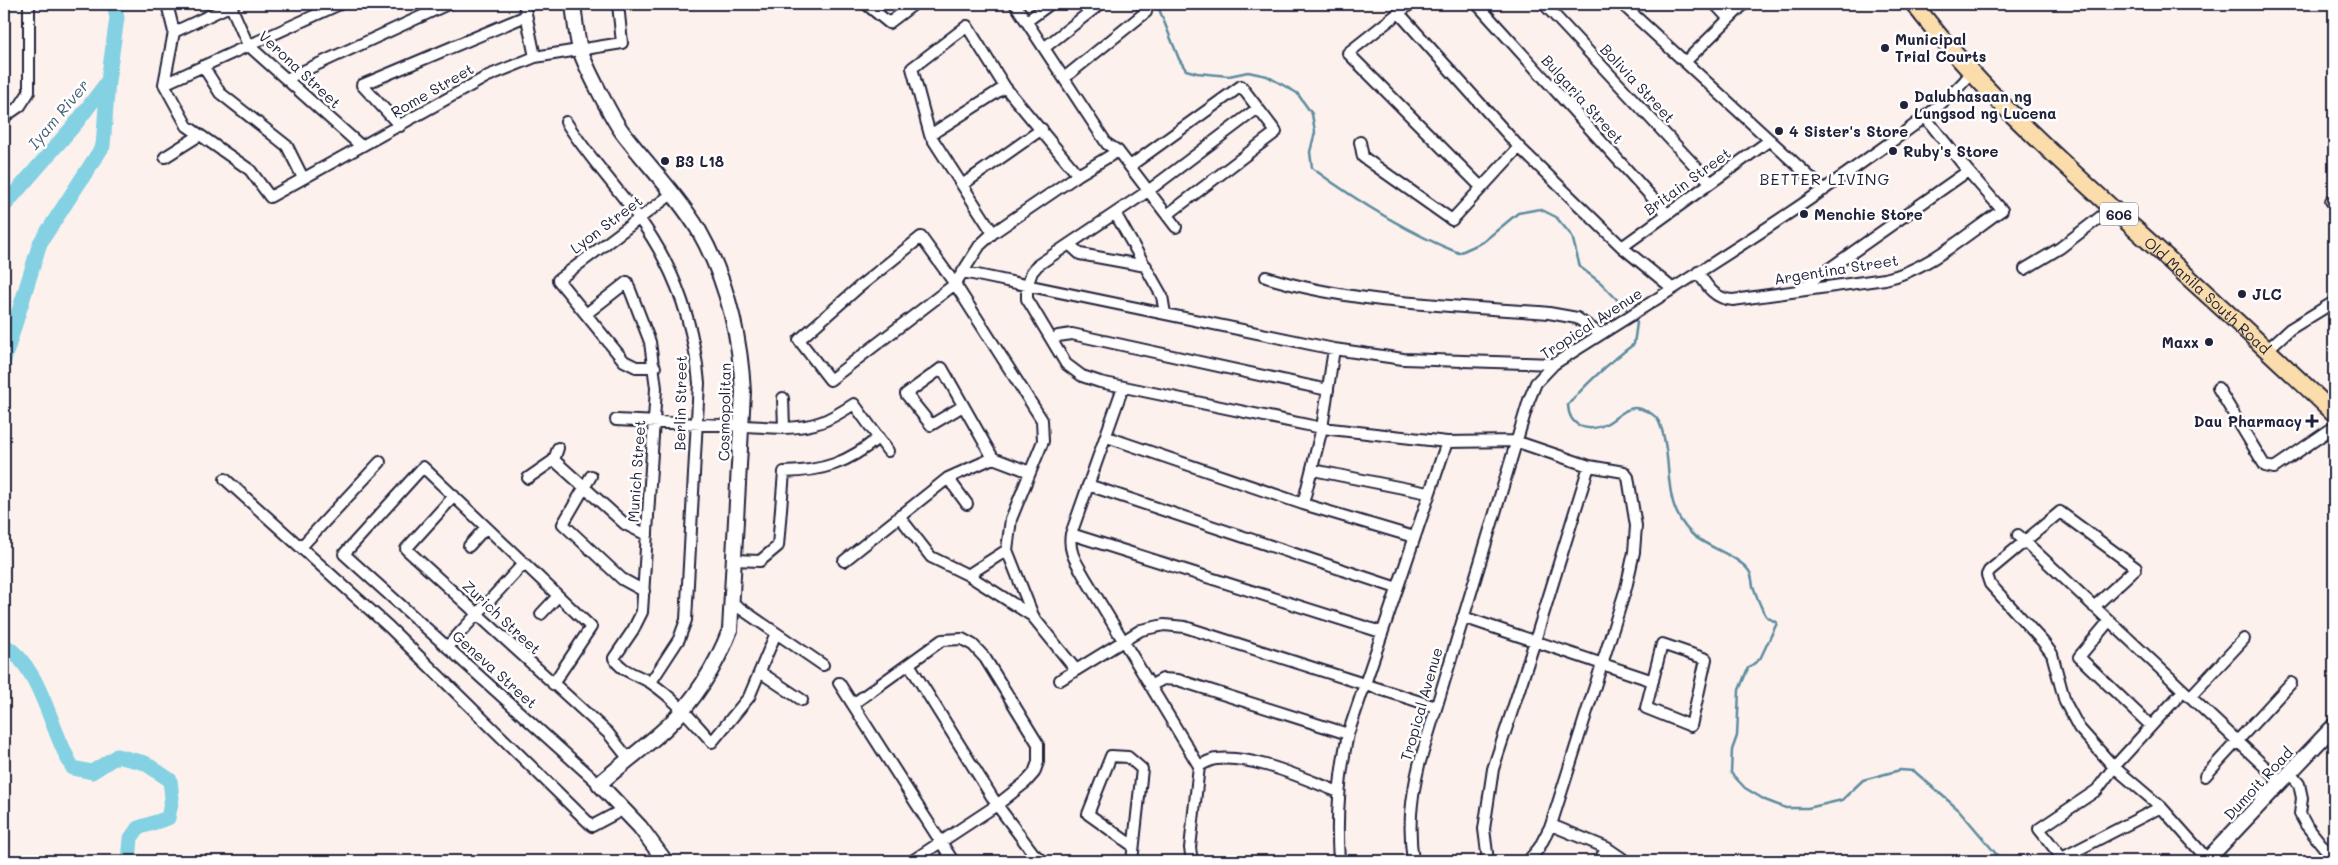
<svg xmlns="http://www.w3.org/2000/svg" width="2338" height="865" font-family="Mali,sans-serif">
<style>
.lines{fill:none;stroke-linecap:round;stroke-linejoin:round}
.stream{stroke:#5c8b9f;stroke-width:2.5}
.river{stroke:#83d1e2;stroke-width:15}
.street-casing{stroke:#22223b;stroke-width:14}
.secondary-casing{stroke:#22223b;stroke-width:18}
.primary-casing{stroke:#22223b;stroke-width:20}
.street{stroke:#fff;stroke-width:10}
.secondary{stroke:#fff;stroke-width:14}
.primary{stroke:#faddab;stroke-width:16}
.poi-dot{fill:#22223b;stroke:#fff;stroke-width:2}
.labels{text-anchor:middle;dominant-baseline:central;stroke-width:5;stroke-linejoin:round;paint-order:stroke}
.shield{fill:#fff;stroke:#646476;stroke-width:1}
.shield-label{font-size:14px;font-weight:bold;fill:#22223b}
.poi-label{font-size:15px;font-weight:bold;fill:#22223b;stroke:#fff;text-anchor:start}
.street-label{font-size:15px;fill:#22223b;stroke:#fff}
.water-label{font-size:16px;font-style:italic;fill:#445f75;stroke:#fff}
.neighbourhood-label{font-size:16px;letter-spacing:1px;fill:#22223b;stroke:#fff}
</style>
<rect width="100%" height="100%" fill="#fcf1ed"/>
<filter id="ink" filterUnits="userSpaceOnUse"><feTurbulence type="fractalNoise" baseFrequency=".02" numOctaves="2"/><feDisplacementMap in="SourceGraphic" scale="10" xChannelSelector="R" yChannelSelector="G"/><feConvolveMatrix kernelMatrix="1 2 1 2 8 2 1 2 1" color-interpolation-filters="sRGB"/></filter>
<g filter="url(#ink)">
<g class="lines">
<path class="stream" d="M1157,4L1179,59L1186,70L1197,73L1229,76L1248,72L1267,76L1297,93L1312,114L1315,132L1310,152L1312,168C1357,201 1406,232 1459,253L1483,242L1518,213L1540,209L1556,217L1572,236L1580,267L1601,283L1629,312
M1633,317L1637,323L1634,344C1609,363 1588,381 1568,405C1569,427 1588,433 1606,424C1621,416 1628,402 1646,411C1654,414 1658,418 1661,427C1674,463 1660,504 1692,534C1704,546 1739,556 1749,571C1752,575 1752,581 1753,586C1756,594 1761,610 1767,617C1770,619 1774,621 1777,623L1760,659L1748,668L1739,690L1737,736L1732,750L1731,773L1745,788L1765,800L1786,808H1808L1842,800L1863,780L1900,770L1914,771L1959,810L2002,861"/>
<path class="river" d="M4,206L77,122L108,81
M4,360L40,243L103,146L108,81L117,18L114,4
M4,645C42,668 50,731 73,768L92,772L117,756L145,763L170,780L172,798L168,818L138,828L131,838L129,861"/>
<g class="street-casing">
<path id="street" d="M167,4L174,32L164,84L187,126L250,170L270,197L488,76L535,57L622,43L618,4
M230,4L248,45L361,146
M524,4L535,57
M866,4L889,23L914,4
M1015,4L1107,144L1118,151L1176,227
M1410,4L1348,53L1481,187
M1477,4L1667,214
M1544,4L1710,182
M1622,4L1824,190
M1715,4L1728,18
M1399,13L1519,147L1622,247L1672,288
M1027,21L1050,4
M174,32L234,4
M1044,48L1100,4
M1685,62L1744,4
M203,66L220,93L287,146L303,178
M1064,78L1146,12L1141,4
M286,79L448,4
M164,84L340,4
M1258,108L1148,191L1038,265L1032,272L1027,286V299L1032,307L1066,364L1082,376L1100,382L1322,428L1447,442L1515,441L1589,466L1624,472L1628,477L1636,526L1634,552L1626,588L1551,825L1539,848L1528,861
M4,117L20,106L29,92V4
M566,122C596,169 639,209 664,259C685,299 695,339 699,383L686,620L679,639L651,682
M400,126L362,85L526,16
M930,135L1005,87
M1360,142L1363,157L1452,220L1519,147
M165,157L200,135
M1130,166L1241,86L1276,132L1167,215
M962,185L1042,129
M2331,201L2334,204
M1115,213L1162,296L1165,314
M993,233L930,135L912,68L967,26L1005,87L1078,175
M1069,244L1080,254L1146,266
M1622,247L1770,140
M2025,269L2060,248L2112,208
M963,272L1334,349L1403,359L1554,364
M1698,272C1707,286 1714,299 1733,300L1885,279C1927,270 1967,234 2002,210L1968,171L1925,117
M1266,277C1356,305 1455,305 1549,313L1577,318L1600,334
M1799,290L1968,171
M586,314L627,282L650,342L656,388L642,612L633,630L614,658C622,673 638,674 651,683C675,699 693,721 712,742L749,697L776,633
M1053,341L1058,336L1072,334L1328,390
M2268,349L2290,329L2334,302
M655,367H636L624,361L558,280L673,193
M1123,387L1071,534C1068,551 1076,562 1084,576L1199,766L1190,848L1192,861
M2218,388L2265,466L2274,468L2334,427
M783,398L784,428
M963,406L931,425L906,394L942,368L993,458L1030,472
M616,420L784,428C816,427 828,421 854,404L888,451
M1107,437L1303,504L1414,537
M554,460L558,448
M1313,470L1428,493
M591,476L563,524L622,579L644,591
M528,478L554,460L625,524L647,535
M948,478L967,504
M225,479L389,627L592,826L624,809
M1088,485L1397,588
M454,496L406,549L608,733L628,758
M1303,504L1322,428L1334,349
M899,516L931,557L968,575L1034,617
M1071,534L1381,632
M2018,535L2281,782
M469,546L486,527
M301,547L380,462
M734,560L760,561L778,546L784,472C823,471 848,463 878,438
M844,561L948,478L993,458
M968,575L1007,550
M731,602L823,665
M2094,607L2136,568L2060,512L1989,571L1987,575L1990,584L2043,642L2052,654L2065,702L2079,728L2114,767L2161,807L2208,860
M541,614L558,596
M1463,617L1653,681
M2109,621L2079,657L2151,726
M1662,644L1706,659L1691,726L1646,708Z
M447,647L524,563
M909,664L997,805L1033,853L1042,861
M1076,670L1034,618L1007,550L1011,519L1043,441L1042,420L955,284L921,237L859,287L799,340L830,380L955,284L980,245L993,233L1078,175L1118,151
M760,672L802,700
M1060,680L1141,630L1164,625L1185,627L1436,707
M839,683L953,861
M553,684L591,627L423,467L344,554L599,784
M1150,686L1163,679L1178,680L1348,734
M2190,697L2244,639
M853,704L942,640L962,639L973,645L985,658L1038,744V762L1034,773L1026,782L997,805L912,861
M1199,766C1205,763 1211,759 1217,759C1255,755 1304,779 1339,792
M2290,773L2299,784L2302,798L2300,814L2306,825L2334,860
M2205,776L2291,683
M2161,807L2062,858L2039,829L2097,790L2114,767L2183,691
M1551,825L1607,848L1626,861
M1132,861L1142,769L1128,757L1111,756L1088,814L1133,846
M1339,861C1336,818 1339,776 1348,734L1447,442
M1413,861C1408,826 1411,799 1419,765L1529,400L1536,383L1554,364C1659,297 1766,232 1867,159C1903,133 1944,107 1972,72
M1488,861L1484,829L1493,769L1535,641L1589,466
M1599,861L1607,848"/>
</g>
<g class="secondary-casing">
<path id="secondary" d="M573,4C575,19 576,34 580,49C583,62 614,122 623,133C649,167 675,192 698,229C727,280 740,334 743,392L730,630C716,666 695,700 667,727C645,747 621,765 599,784L640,827L665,861
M2206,861L2334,726"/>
</g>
<g class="primary-casing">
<g id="primary">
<path id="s1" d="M1914,4C1977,87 2057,158 2134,228C2202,289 2268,350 2334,413"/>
</g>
</g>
<use href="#street" class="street"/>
<use href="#secondary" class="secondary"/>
<use href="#primary" class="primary"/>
</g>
</g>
<g class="poi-dot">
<circle cx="1885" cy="48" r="5"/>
<circle cx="1904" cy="105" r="5"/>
<circle cx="1779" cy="131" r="5"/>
<circle cx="1893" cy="151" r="5"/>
<circle cx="665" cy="161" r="5"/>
<circle cx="1804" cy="214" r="5"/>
<circle cx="2242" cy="294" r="5"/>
<circle cx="2209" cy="342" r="5"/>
<path d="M2309.5 413.5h5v5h5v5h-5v5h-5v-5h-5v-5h5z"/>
</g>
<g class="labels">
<rect class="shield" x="2100" y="202.5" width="38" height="23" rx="4"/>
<g class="shield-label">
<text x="2119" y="214">606</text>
</g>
<g class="poi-label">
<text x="1895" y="39">Municipal<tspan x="1895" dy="17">Trial Courts</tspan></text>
<text x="1914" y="96">Dalubhasaan ng<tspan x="1914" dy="17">Lungsod ng Lucena</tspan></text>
<text x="1789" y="131">4 Sister's Store</text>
<text x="1903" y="151">Ruby's Store</text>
<text x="675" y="161">B3 L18</text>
<text x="1814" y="214">Menchie Store</text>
<text x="2252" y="294">JLC</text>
<text x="2199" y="342" text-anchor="end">Maxx</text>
<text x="2302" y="421" text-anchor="end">Dau Pharmacy</text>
</g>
<g class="street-label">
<text transform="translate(300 69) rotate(43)">Verona Street</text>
<text transform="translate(1638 83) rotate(47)">Bolivia Street</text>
<text transform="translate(432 90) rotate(-30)">Rome Street</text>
<text transform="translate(1583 99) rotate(48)">Bulgaria Street</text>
<text transform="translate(1687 181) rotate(-36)">Britain Street</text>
<text transform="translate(606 224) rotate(-37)">Lyon Street</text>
<text transform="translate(1836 269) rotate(-9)">Argentina Street</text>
<text stroke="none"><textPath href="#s1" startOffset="414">Old Manila South Road</textPath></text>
<text transform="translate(1591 323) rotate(-33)">Tropical Avenue</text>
<text transform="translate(680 403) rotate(-89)">Berlin Street</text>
<text transform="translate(724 412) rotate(-89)">Cosmopolitan</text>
<text transform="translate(636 471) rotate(-86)">Munich Street</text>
<text transform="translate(502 617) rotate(43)">Zurich Street</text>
<text transform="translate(495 669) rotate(42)">Geneva Street</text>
<text transform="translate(1421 704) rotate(-74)">Tropical Avenue</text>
<text transform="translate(2258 783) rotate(-47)">Dumoit Road</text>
</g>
<g class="water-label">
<text transform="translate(58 114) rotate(-50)">Iyam River</text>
</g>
<g class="neighbourhood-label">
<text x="1825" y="178">BETTER LIVING</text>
</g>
</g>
<rect width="2338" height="865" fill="none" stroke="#fff" stroke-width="20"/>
<rect x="10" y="10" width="2318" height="845" fill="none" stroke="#22223b" stroke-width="2" filter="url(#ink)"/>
</svg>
